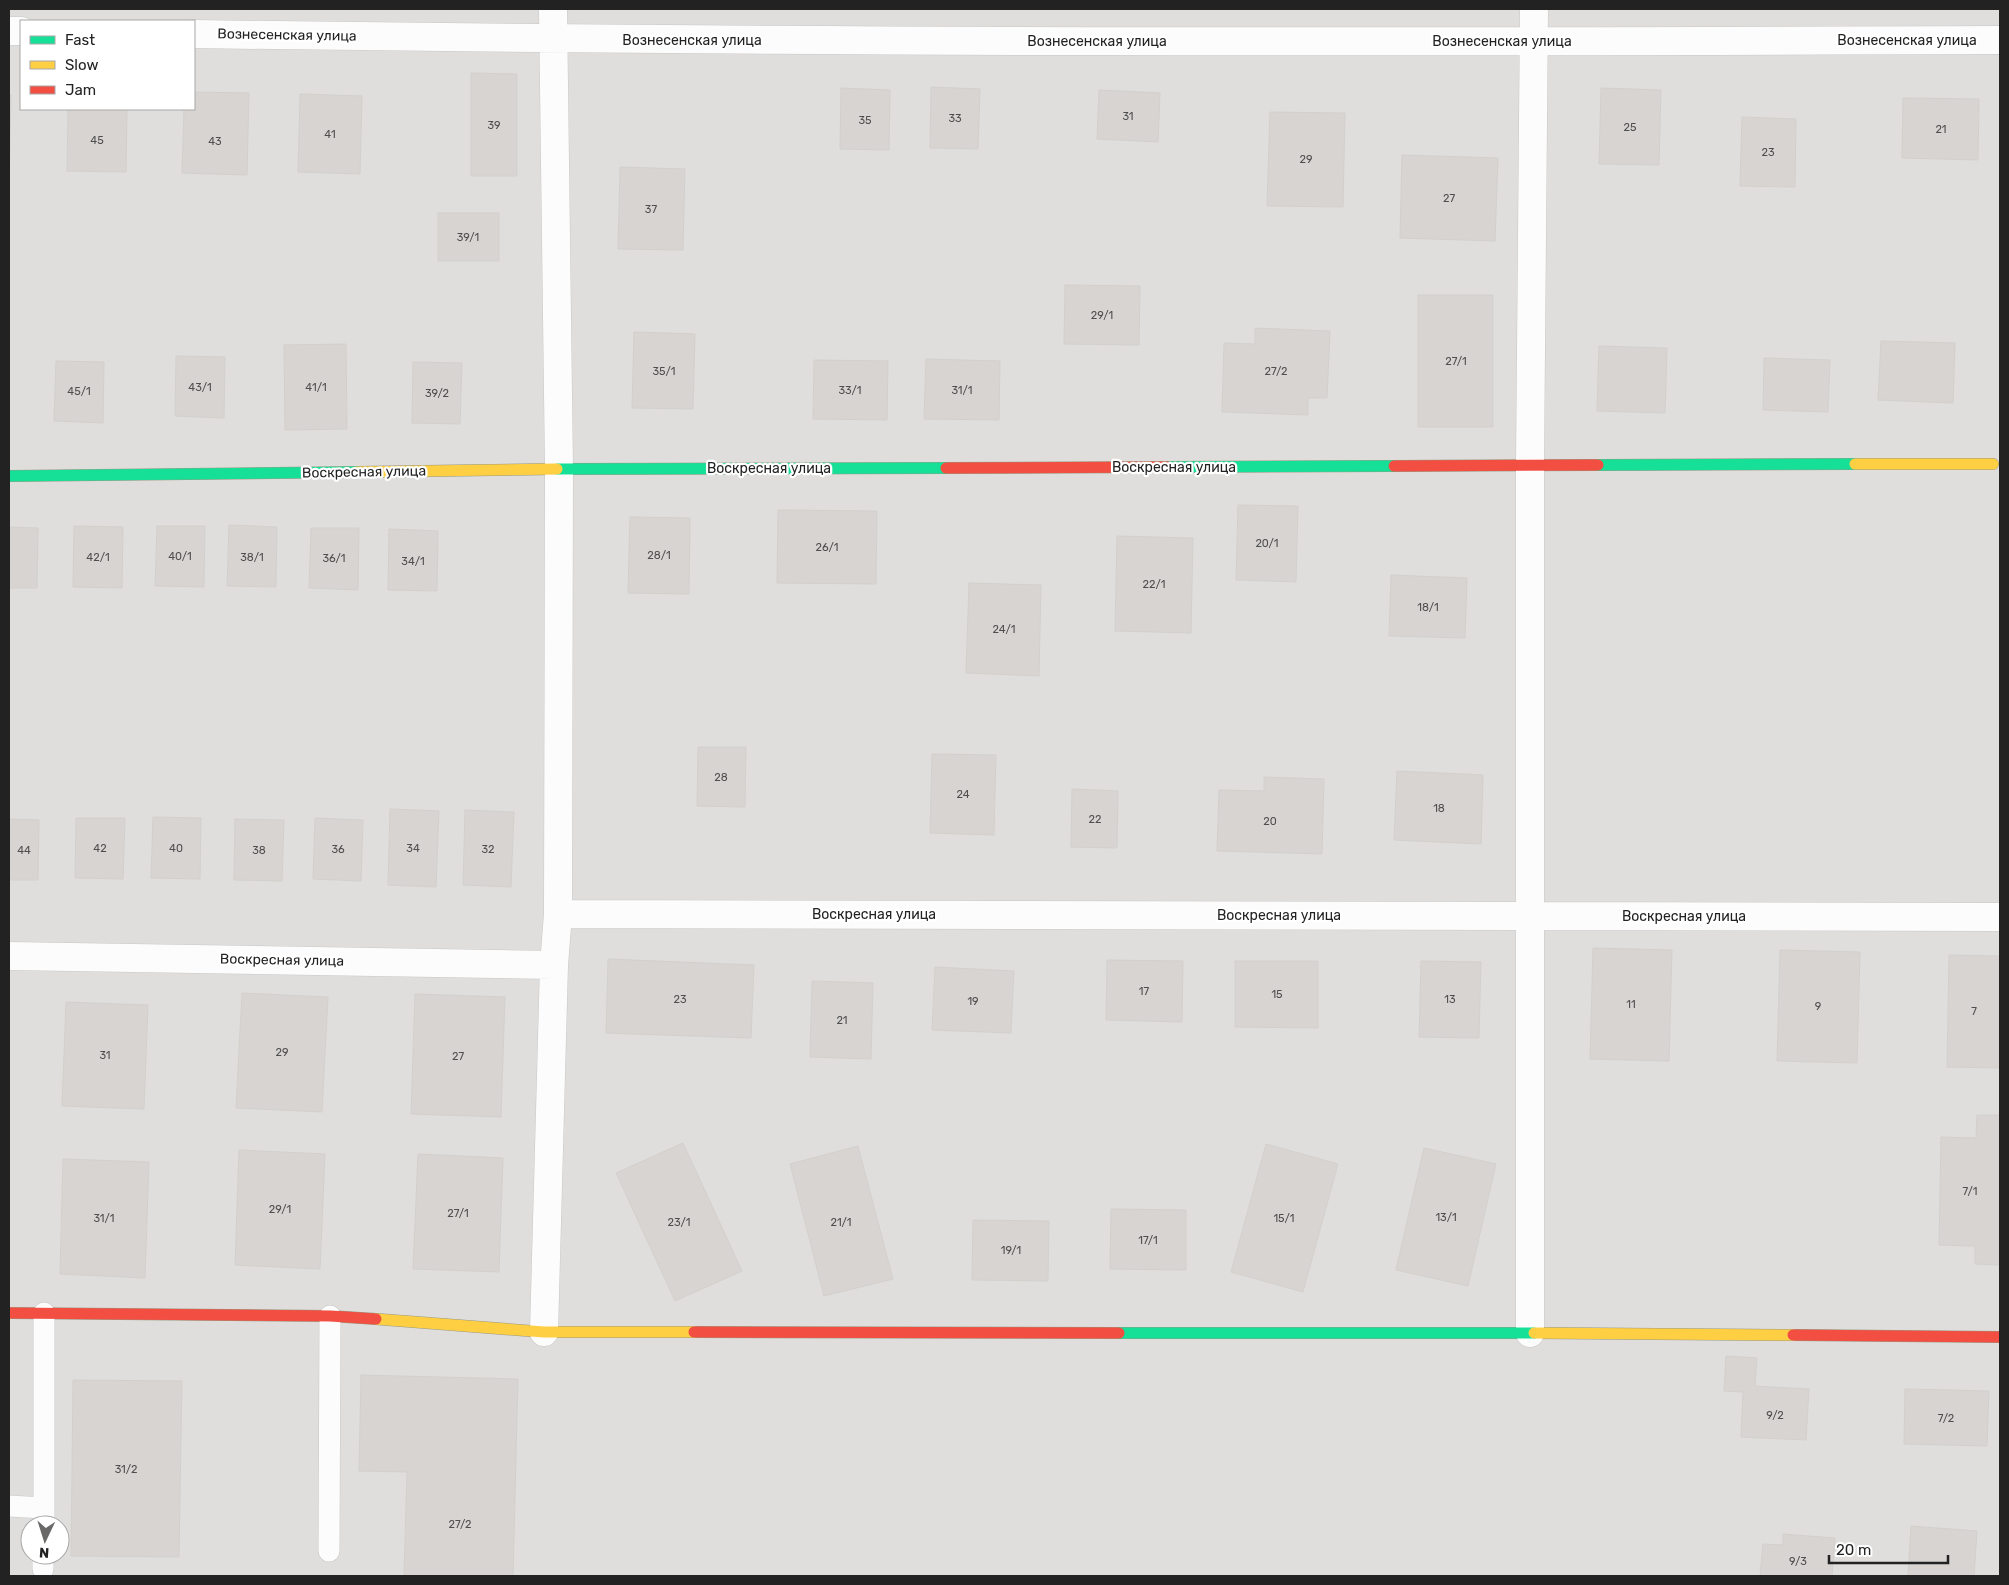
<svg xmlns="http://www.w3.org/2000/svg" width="2009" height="1585" font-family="Rubik,sans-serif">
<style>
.residential{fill:#dfdedc;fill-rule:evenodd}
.building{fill:#d7d4d2;stroke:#d3d0cc}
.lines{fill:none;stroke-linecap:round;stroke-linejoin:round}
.lane-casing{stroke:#c9c8c7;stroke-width:22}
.street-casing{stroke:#c9c8c7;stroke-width:29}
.fast-casing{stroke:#999a82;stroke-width:12}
.slow-casing{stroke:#999a82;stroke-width:12}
.jam-casing{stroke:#999a82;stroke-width:12}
.lane{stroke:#fdfcfc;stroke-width:21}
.street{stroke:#fdfcfc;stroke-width:28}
.fast{stroke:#16e098;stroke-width:11}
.slow{stroke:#ffcf43;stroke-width:11}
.jam{stroke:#f24e42;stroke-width:11}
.labels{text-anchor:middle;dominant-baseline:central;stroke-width:4.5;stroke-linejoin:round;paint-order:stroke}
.number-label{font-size:11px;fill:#4f4e4e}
.street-label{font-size:14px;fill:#222;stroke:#fff}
</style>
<rect width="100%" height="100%" fill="#f0eeeb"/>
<path class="residential" d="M9,9H2000V1576H9ZM21,21H194V109H21ZM30,1525H60V1555H30Z"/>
<path class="building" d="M471,73L517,74V176H471Z
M931,87L980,89L978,149L930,148Z
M841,88L890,90L889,150L840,149Z
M1601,88L1661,90L1659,165L1599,164Z
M1099,90L1160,93L1158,142L1097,139Z
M194,92L249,93L247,175L182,173L184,109H194Z
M300,94L362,96L360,174L298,172Z
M9,95H11L9,185Z
M1903,98L1979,99L1978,160L1902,158Z
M68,109H127L126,172L67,171Z
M1270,112L1345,113L1343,207L1267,206Z
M1742,117L1796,119L1795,187L1740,186Z
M1402,155L1498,158L1495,241L1400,238Z
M620,167L685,169L683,250L618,249Z
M438,213H499V261H438Z
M1065,285L1140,286L1139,345L1064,344Z
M1418,295H1493V427H1418Z
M1255,328L1330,331L1327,398H1308V415L1222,412L1224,343L1255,344Z
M634,332L695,334L693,409L632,408Z
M1881,341L1955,343L1953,403L1878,400Z
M346,344L347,429L285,430L284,345Z
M1599,346L1667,348L1665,413L1597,411Z
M176,356L225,357L224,418L175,416Z
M1764,358L1830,360L1828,412L1763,410Z
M926,359L1000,361L999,420L924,419Z
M814,360L888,361L887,420L813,419Z
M56,361L104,362L103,423L54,421Z
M413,362L462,363L460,424L412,423Z
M1238,505L1298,506L1296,582L1236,580Z
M778,510L877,511L876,584L777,583Z
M630,517L690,518L689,594L628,593Z
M229,525L277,527L276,587L227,586Z
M74,526L123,527L122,588L73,587Z
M157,526H205L204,587L155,586Z
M9,527L38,528L37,588H9Z
M311,528H359L358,590L309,588Z
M389,529L438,531L437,591L388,590Z
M1117,536L1193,538L1191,633L1115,631Z
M1391,575L1467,578L1465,638L1389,636Z
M969,583L1041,585L1039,676L966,673Z
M698,747H746L745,807L697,806Z
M932,754L996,755L994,835L930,833Z
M1397,771L1483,775L1481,844L1394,840Z
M1264,777L1324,779L1322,854L1217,851L1219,790L1264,791Z
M1072,789L1118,791L1117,848L1071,847Z
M390,809L439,811L436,887L388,885Z
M465,810L514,812L511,887L463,885Z
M153,817L201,818L200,879L151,878Z
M76,818H125L123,879L75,878Z
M315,818L363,820L361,881L313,879Z
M9,819L39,820L38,880H9Z
M235,819L284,820L282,881L234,880Z
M1593,948L1672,950L1669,1061L1590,1059Z
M1780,950L1860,952L1857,1063L1777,1061Z
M1949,955L2000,956V1068L1947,1067Z
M608,959L754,965L751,1038L606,1033Z
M1107,960L1183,961L1182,1022L1106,1020Z
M1235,961H1318V1028L1235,1027Z
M1421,961L1481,962L1479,1038L1419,1037Z
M935,967L1014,971L1011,1033L932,1030Z
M812,981L873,983L871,1059L810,1057Z
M242,993L328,997L322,1112L236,1108Z
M415,994L505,997L501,1117L411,1114Z
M66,1002L148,1005L144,1109L62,1106Z
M1977,1115H2000V1265L1975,1264V1246L1939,1245L1941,1137L1976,1138Z
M683,1143L742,1271L675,1301L616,1173Z
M1266,1144L1338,1164L1303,1292L1231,1272Z
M858,1146L893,1279L824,1296L790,1164Z
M1424,1148L1496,1164L1468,1286L1396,1270Z
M239,1150L325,1154L320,1269L235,1265Z
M418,1154L503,1158L499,1272L413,1269Z
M63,1159L149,1162L145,1278L60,1274Z
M1111,1209L1186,1210V1270L1110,1269Z
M973,1220L1049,1221L1048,1281L972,1280Z
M1726,1356L1757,1358L1755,1386L1809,1389L1806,1440L1741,1437L1743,1392L1724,1391Z
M361,1375L518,1379L513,1576H404L407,1472L359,1471Z
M73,1380L182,1381L179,1557L71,1556Z
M1905,1389L1989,1391L1987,1446L1904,1444Z
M1911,1526L1977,1531L1974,1576H1908Z
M1783,1534L1835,1538L1832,1576H1760L1763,1544L1783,1545Z"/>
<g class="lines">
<g class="lane-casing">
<path id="lane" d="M9,1506L44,1508
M44,1525V1313
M329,1551L330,1316
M43,1569V1555"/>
</g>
<g class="street-casing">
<path id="street" d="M9,31H21
M194,34C796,43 1398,42 2000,40
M558,914L2000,917
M9,956L554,965
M544,1332L554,965L558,914L559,469L553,9
M1530,1333V465L1534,9"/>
</g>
<g class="fast-casing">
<path id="fast" d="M1598,465L1855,464
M1168,467L1394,466
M557,469L946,468
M9,476L357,472
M1119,1333H1534"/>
</g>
<g class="slow-casing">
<path id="slow" d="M1855,464H1993
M357,472L557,469
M376,1319L544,1332H694
M1534,1333L1793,1335"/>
</g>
<g class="jam-casing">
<path id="jam" d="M1394,466L1598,465
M946,468L1168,467
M9,1313L330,1316L376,1319
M694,1332L1119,1333
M1793,1335L2000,1337"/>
</g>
<use href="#lane" class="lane"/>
<use href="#street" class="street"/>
<use href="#fast" class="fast"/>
<use href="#slow" class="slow"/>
<use href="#jam" class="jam"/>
</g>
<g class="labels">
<g class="number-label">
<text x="1128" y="116">31</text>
<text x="955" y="118">33</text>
<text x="865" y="120">35</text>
<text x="494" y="125">39</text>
<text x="1630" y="127">25</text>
<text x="1941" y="129">21</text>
<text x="330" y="134">41</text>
<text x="97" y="140">45</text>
<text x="215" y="141">43</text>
<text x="1768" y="152">23</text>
<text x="1306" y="159">29</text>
<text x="1449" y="198">27</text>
<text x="651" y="209">37</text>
<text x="468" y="237">39/1</text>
<text x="1102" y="315">29/1</text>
<text x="1456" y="361">27/1</text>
<text x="664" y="371">35/1</text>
<text x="1276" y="371">27/2</text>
<text x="200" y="387">43/1</text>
<text x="316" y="387">41/1</text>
<text x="850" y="390">33/1</text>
<text x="962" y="390">31/1</text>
<text x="79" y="391">45/1</text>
<text x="437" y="393">39/2</text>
<text x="1267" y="543">20/1</text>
<text x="827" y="547">26/1</text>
<text x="659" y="555">28/1</text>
<text x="180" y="556">40/1</text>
<text x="98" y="557">42/1</text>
<text x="252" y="557">38/1</text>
<text x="334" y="558">36/1</text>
<text x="413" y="561">34/1</text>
<text x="1154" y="584">22/1</text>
<text x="1428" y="607">18/1</text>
<text x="1004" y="629">24/1</text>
<text x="721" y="777">28</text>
<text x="963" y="794">24</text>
<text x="1439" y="808">18</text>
<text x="1095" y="819">22</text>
<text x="1270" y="821">20</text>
<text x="100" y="848">42</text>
<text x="176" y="848">40</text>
<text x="413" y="848">34</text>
<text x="338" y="849">36</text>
<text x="488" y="849">32</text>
<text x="24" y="850">44</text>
<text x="259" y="850">38</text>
<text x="1144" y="991">17</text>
<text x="1277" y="994">15</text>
<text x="680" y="999">23</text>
<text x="1450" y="999">13</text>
<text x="973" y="1001">19</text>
<text x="1631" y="1004">11</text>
<text x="1818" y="1006">9</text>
<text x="1974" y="1011">7</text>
<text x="842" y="1020">21</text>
<text x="282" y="1052">29</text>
<text x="105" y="1055">31</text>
<text x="458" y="1056">27</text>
<text x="1970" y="1191">7/1</text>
<text x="280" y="1209">29/1</text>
<text x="458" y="1213">27/1</text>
<text x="1446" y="1217">13/1</text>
<text x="104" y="1218">31/1</text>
<text x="1284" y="1218">15/1</text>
<text x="679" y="1222">23/1</text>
<text x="841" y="1222">21/1</text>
<text x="1148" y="1240">17/1</text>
<text x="1011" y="1250">19/1</text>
<text x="1775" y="1415">9/2</text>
<text x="1946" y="1418">7/2</text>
<text x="126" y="1469">31/2</text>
<text x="460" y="1524">27/2</text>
<text x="1798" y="1561">9/3</text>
</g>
<g class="street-label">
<text transform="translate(287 35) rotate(1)">Вознесенская улица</text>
<text x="692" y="40">Вознесенская улица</text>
<text x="1907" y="40">Вознесенская улица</text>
<text x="1097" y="41">Вознесенская улица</text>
<text x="1502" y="41">Вознесенская улица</text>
<text x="1174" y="467">Воскресная улица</text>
<text x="769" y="468">Воскресная улица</text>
<text transform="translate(364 472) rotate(-1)">Воскресная улица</text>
<text x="874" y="914">Воскресная улица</text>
<text x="1279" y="915">Воскресная улица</text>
<text x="1684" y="916">Воскресная улица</text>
<text transform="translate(282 960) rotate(1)">Воскресная улица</text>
</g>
</g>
<rect width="2009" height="1585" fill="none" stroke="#222222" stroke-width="20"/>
<rect x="20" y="20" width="175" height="90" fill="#ffffff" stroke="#a7a7a7"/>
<rect x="30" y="36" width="25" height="8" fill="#16e098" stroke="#a7a7a7"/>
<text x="65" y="45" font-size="15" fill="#222222">Fast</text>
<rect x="30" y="61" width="25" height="8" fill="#ffcf43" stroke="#a7a7a7"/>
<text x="65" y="70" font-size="15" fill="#222222">Slow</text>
<rect x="30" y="86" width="25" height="8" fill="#f24e42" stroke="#a7a7a7"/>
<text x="65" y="95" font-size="15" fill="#222222">Jam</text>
<g transform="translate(45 1540) rotate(184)"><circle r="24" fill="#ffffff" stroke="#a7a7a7"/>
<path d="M0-4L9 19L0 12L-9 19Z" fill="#6a6968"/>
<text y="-8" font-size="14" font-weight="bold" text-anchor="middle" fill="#222222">N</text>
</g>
<path d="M1829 1555v8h119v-8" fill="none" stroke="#222222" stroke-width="2.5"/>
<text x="1836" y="1555" font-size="15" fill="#222222" stroke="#ffffff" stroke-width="4" paint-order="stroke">20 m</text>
</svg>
